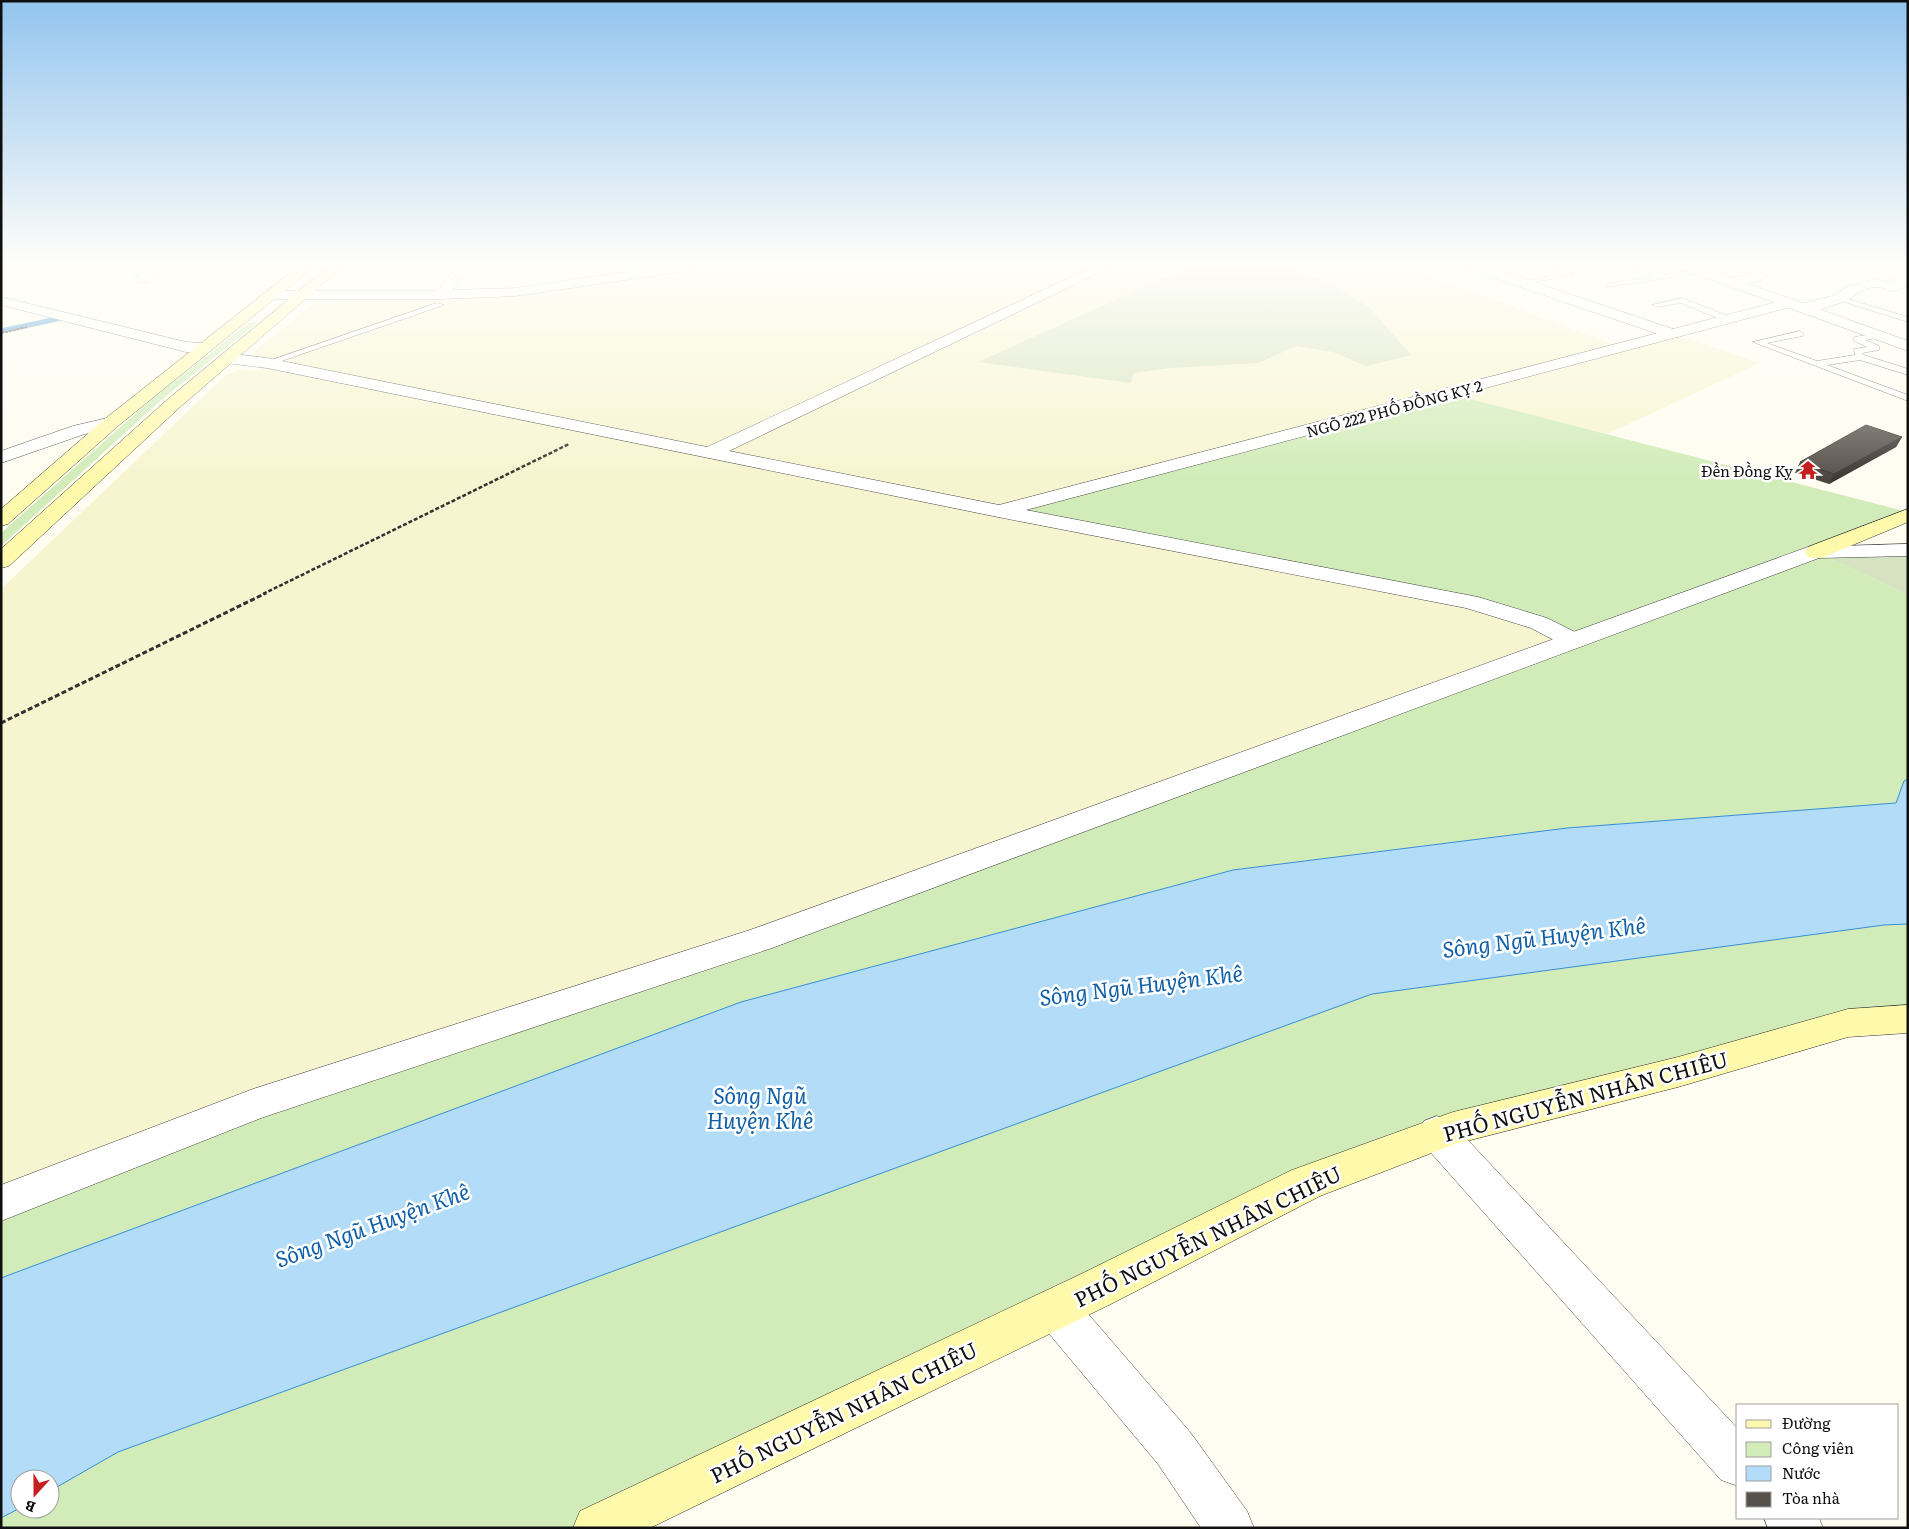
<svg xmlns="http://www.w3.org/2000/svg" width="1909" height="1529" font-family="Literata,serif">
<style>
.farmland{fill:#f7f5cf}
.green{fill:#d1ecb8}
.cemetery{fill:#d6e3c0}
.water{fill:#b3dcf9;stroke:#368ed4}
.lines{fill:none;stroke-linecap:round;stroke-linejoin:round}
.stream{stroke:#368ed4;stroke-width:5}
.service-casing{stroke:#424242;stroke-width:1}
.minor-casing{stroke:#424242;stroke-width:1}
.tertiary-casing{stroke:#424242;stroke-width:1}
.secondary-casing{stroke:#313131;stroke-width:1}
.path-far2{stroke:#313131;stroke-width:2;stroke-dasharray:3 1;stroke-linecap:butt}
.path-far1{stroke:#313131;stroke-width:2.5;stroke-dasharray:4 2;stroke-linecap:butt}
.path{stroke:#313131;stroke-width:3;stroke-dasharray:5 2.5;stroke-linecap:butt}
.service{fill:#fff;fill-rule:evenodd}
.minor{fill:#fff;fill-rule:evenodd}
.tertiary{fill:#fff;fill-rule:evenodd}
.secondary{fill:#fff9ac;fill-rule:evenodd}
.wall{fill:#4c4540}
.shaded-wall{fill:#3e3834}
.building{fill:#58504b;stroke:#3e3834}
.labels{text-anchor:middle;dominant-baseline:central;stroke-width:5;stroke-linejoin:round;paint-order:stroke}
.far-street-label{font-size:15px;fill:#0f0f0f;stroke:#fff}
.far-poi-label{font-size:15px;fill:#0f0f0f;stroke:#fff;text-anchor:end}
.near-street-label{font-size:21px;fill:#0f0f0f;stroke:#fff}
.near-water-label{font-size:22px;font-style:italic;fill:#1160a7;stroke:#fff}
</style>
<rect width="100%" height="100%" fill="#fffdf1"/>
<path class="farmland" d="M725,266H1404L1623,348L1673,334L1760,363L1607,434L1451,394L1470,602L1574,641L1,1203V589L227,374L238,370L259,371L267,363L253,355L255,351L314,303L326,301L455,300L514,295Z"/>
<path class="green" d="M258,322L160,401L1,546V533L153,398L241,329L250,323Z
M1451,394L1908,512L1816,552L1908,595V779L1904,781L1896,803L1567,828L1233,870L741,1002L1,1278V1203L1573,641L1518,616L998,511Z
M1908,924V1019L1437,1133L594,1528H1V1518L20,1508L50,1509V1491L118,1452L1372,994L1884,925Z"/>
<path class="cemetery" d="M1191,266H1284L1330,283L1369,307L1411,355L1366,366L1333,352L1296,346L1258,363L1170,368L1133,373L1131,383L978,362Z
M1908,550V595L1816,552Z"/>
<path class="water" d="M1908,779V924L1884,925L1372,994L118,1452L50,1491V1479H20V1508L1,1518V1278L741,1002L1233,870L1567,828L1896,803L1904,781Z"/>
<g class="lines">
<path class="stream" d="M1,331L57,319"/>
<g class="service-casing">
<path id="service" d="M1548,266H1558L1574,274L1522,285L1518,283L1562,273Z
M1632,266H1643L1664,275L1699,270L1698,266H1706L1707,272L1607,287V283H1610L1654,277Z
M1838,296L1908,317V322L1838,300Z
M1682,298L1731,317L1732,319L1725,321L1681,303L1656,307L1652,305Z
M437,303L444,305L270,365L263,363Z
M1800,331L1804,334L1803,336L1767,343L1817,361L1855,355L1854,349L1867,347L1854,341V337L1880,333V337L1866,340L1879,346V350L1862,353L1864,355L1908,369V375L1860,360L1827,365L1908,395V401L1753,342Z"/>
</g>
<g class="minor-casing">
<path id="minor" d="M150,266H166L147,282H137L135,279Z
M457,266H471L452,290L516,288L666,266H702L695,270L516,296L441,299H273L266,295L273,291H437Z
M1095,266H1113L729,451L999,505L1784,300H1794L1796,303L1794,306L1026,510L1478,597L1547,618L1583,636L1586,641L1583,646L1574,648L1565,646L1531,628L1466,608L998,517L267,368L227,363L219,358L227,353L267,358L707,447Z
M1763,266H1779L1761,281L1732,286L1725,282L1727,279L1752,274Z
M1903,266H1908V273L1905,274L1908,276V284C1891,297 1893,288 1876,287C1863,287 1855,297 1845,301C1833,306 1808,314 1796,311L1794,308L1796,305L1836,295L1846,287L1876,279L1891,283L1895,280L1886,273L1888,270Z
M1,297L186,342L203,343L211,348L203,353L186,352L1,305Z
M112,417L118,418L121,422L118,426L85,434L1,463V451L73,426Z
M1437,1116L1450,1121L1738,1429V1486L1721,1480L1424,1145L1418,1133L1424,1121Z
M1056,1288L1071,1294L1190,1432L1247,1511L1254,1528H1201L1158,1464L1041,1324L1035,1309L1041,1294Z
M1764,1518H1819L1823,1528H1768Z"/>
</g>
<g class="tertiary-casing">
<path id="tertiary" d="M1465,266H1486L1679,331L1681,334L1679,337H1667L1467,269Z
M1679,266H1699L1908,341V351L1681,269Z
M1908,544V556L1819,558L772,948L261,1118L1,1221V1185L253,1089L750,930L1808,547Z"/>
</g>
<g class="secondary-casing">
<path id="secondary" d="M299,266H315L118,426L8,524L1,526V509L106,418Z
M329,266H344L180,407L9,566L1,568V549L168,399Z
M1908,509V522L1824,557L1816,558L1808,557L1805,552L1808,547Z
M1908,1005V1033L1848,1037L1678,1087L1455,1144L1320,1196L1109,1305L650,1528H573L580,1511L1079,1275L1292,1170L1453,1112L1678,1057L1848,1009Z"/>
</g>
<path class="path-far2" d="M1,333L27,327"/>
<path class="path-far1" d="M263,594L569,444"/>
<path class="path" d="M1,723L266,593"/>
<use href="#service" class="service"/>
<use href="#minor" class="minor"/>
<use href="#tertiary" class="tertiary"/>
<use href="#secondary" class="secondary"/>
</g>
<path class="wall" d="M1902,437L1896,447L1829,484L1795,473L1800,462Z"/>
<path class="shaded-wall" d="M1902,437L1896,447L1829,484L1834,474Z"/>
<path class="building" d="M1866,425L1902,437L1834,474L1800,462Z"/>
<linearGradient id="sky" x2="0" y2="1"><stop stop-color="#93c4ef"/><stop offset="0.55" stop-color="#fffef9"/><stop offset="1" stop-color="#fffef9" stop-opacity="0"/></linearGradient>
<rect width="1909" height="480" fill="url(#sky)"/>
<defs>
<g id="temple-bare" transform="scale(1.5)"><path d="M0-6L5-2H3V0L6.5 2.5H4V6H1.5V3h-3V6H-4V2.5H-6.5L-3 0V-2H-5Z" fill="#c61f20" stroke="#fff" stroke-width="2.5" paint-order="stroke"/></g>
</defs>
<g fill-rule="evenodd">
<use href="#temple-bare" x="1808" y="470"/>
</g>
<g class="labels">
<g class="far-street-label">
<text transform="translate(1394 408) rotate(-15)">NGÕ 222 PHỐ ĐỒNG KỴ 2</text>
</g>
<g class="far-poi-label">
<text x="1793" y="470">Đền Đồng Kỵ</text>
</g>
<g class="near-street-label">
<text transform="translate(1585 1095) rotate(-15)">PHỐ NGUYỄN NHÂN CHIÊU</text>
<text transform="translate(1207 1235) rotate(-26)">PHỐ NGUYỄN NHÂN CHIÊU</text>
<text transform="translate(843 1411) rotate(-26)">PHỐ NGUYỄN NHÂN CHIÊU</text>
</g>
<g class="near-water-label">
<text transform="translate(1544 936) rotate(-7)">Sông Ngũ Huyện Khê</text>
<text transform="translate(1141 984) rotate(-7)">Sông Ngũ Huyện Khê</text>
<text x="760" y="1094">Sông Ngũ<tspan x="760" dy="25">Huyện Khê</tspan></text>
<text transform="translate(372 1224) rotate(-20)">Sông Ngũ Huyện Khê</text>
</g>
</g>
<rect width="1909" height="1529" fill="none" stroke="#0f0f0f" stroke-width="5"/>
<rect x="1736" y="1404" width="162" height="115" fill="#ffffff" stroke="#9f9f9f"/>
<rect x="1746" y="1420" width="25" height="8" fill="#fff9ac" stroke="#9f9f9f"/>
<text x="1782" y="1429" font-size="15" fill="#0f0f0f">Đường</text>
<rect x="1746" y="1442" width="25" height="15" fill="#d1ecb8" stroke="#9f9f9f"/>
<text x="1782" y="1454" font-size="15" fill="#0f0f0f">Công viên</text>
<rect x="1746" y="1466" width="25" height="15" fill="#b3dcf9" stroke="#9f9f9f"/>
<text x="1782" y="1479" font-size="15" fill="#0f0f0f">Nước</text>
<rect x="1746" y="1492" width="25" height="15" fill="#58504b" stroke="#9f9f9f"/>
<text x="1782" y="1504" font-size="15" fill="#0f0f0f">Tòa nhà</text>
<g transform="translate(35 1494) rotate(201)"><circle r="24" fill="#ffffff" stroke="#9f9f9f"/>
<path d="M0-4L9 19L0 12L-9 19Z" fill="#c61f20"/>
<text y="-8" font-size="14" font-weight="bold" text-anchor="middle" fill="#0f0f0f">B</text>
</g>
</svg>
